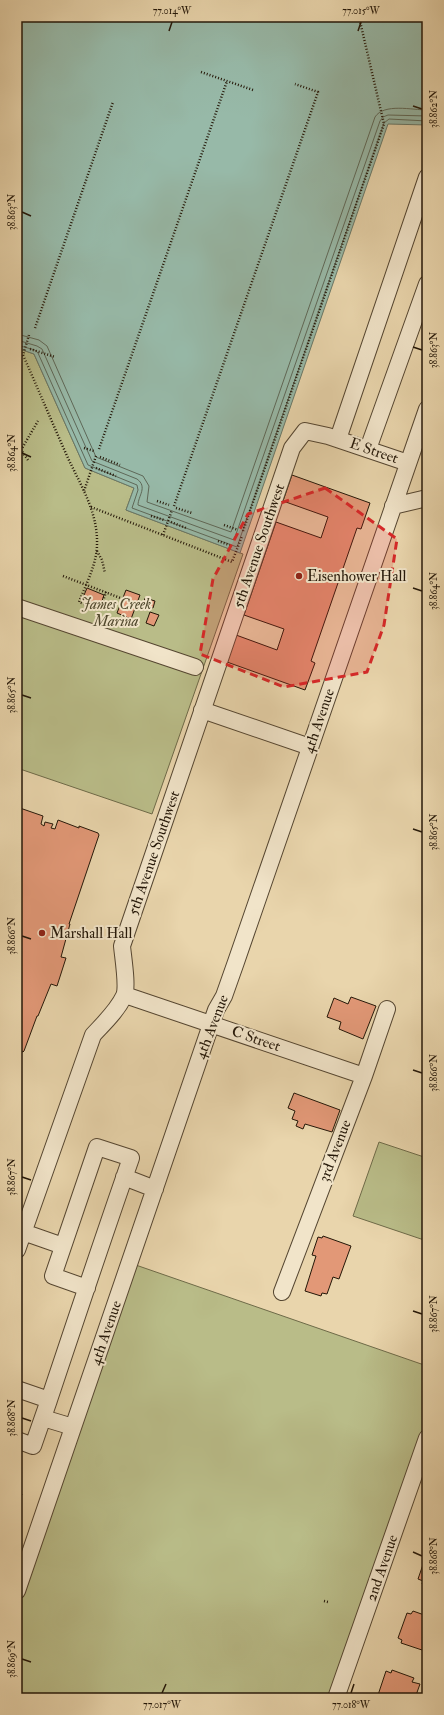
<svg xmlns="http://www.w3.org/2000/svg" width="444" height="1715" font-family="'IM FELL Double Pica',serif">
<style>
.green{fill:#b9bc88;stroke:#6e6a48}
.water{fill:#97b9a8;stroke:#697868}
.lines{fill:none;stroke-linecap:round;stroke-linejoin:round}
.shore{stroke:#5e6858;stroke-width:1}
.building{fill:#e29877;stroke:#241708}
.minor-casing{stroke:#554631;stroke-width:18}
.path{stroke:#241708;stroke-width:2.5;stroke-dasharray:1 2;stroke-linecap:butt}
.minor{stroke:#f1e4c9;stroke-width:16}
.marked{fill:#d62828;fill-opacity:0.2;stroke:#d62828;stroke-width:3;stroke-dasharray:8 5;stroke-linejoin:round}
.ticks{fill:none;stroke:#241708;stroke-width:1.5}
.poi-dot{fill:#8f2418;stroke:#f1e4c9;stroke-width:1.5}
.labels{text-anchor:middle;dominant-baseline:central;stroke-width:4;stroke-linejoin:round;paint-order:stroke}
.street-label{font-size:15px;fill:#241708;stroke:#f1e4c9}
.poi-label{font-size:15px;fill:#241708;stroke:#f1e4c9;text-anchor:start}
.park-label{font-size:15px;font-style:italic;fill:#51492e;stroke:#f1e4c9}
.neatline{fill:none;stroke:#241708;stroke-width:1.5}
.ticks-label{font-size:10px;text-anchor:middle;fill:#241708}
</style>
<rect width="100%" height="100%" fill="#e9d5ac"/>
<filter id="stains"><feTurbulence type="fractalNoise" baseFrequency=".005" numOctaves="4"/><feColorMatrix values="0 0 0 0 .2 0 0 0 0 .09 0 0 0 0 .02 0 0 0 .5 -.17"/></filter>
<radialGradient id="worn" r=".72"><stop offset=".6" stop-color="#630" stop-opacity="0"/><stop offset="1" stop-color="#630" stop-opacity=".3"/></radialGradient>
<path class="green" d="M17,348L34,354L85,468L134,488L126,510L243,554L152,814L17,768Z
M379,1142L427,1158V1241L353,1216Z
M130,1263L427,1366V1438L336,1698H17V1591Z"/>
<path class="water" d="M17,17H427V125L388,124L240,553L126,510L134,488L85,468L34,354L17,348L19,343L17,342Z"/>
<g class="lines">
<path class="shore" d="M17,334L39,340L47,346L96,457L143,476L149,486L147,502L231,532L375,117C384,103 412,110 427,110
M17,340L37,346L42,349L92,461L137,479C148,487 138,496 138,505L234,540L380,121L383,117L388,115L427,116
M17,345L35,350L38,353L88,465L137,485L138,490L132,508L237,547L384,123L389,119L427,121"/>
</g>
<path class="building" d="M292,475L370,503L361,529L357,528L311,661L315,663L305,690L227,662L236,635L277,650L284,629L244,615L276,522L321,538L328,517L283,501Z
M87,588L104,595L100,607L82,600Z
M126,590L140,595L131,619L117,613Z
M145,598L155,601L153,608L143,605Z
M150,612L159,615L154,626L146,623Z
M17,807L43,816L41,824L44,826L45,822L53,824L51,828L55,829L58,820L79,828V826L98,833L99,835L69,924H70L61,957L66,958L57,986L51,984L38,1016H37L24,1051L23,1052L17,1050Z
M351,997L376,1006L363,1039L339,1029L341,1022L327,1017L334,998L348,1004Z
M294,1093L340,1110L332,1132L305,1124L303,1129L296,1126L298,1121L292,1119L295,1111L288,1108Z
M323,1236L351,1246L339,1279L333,1277L327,1294L322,1293L321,1296L305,1291L316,1256L312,1255L318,1237L322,1238Z
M17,1492L22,1494L17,1509Z
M427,1553V1586L422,1584L423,1581L418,1579Z
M413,1611L427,1616V1647L425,1651L401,1643L402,1640L398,1638L407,1613L411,1614Z
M392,1670L414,1678L412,1682L420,1684L415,1698H377L386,1671L391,1673Z"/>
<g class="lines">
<g class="minor-casing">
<path id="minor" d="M338,439L427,177
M368,449L427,284
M393,506L427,498
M17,607L195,667
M202,710L310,747
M125,995L364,1076
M124,1177L155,1189
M23,1232L63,1246
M17,1250L93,1035C104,1023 117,1011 124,996C128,987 123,957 122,946L292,448L305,431L328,436L408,463
M282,1292L364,1076L387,1009
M17,1389L49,1400L33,1446L17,1440
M49,1400C76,1319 103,1238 131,1158L97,1147L53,1276L87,1288
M43,1418L73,1427
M17,1591L216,1010L224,996L236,962L427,409
M336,1698L427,1438"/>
</g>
<path class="path" d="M135,19V17
M201,72L253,90
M35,328L113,102
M29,335L23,355C38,389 52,422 67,456C80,484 98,512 97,544C97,564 86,584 79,602L100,610L106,592
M30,349L55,357
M84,448L94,451
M99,449L227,81
M100,457L120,465
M28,460L21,450L38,421
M96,468L116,476
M84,491L96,456
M157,501L169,505
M174,506L318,92L295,84
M91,507L232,562L242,536
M176,508L192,513
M151,516L164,520
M171,522L186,528
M224,525L238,530
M243,531L384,124L359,17
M163,535L172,510
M218,541L232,546
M97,551L102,560L105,573
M63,576L123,599
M324,1601L328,1602"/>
<use href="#minor" class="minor"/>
</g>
<path class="marked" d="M325,488L397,539L384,625L367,672L284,687L200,654L213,579L248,514Z"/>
<path class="ticks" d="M169,31L172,22M358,31L361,22M413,106L422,109M22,212L31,216M413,347L422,350M22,453L31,457M413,588L422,591M22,695L31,698M413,829L422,832M22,936L31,939M413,1070L422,1073M22,1177L31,1180M413,1311L422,1314M22,1418L31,1421M413,1552L422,1556M22,1659L31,1662M162,1693L166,1684M351,1693L354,1684"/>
<g class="poi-dot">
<circle cx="299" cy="576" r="4"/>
<circle cx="42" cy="933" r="4"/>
</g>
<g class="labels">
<g class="street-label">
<text transform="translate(374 451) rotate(19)">E Street</text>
<text transform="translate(259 546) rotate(-71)">5th Avenue Southwest</text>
<text transform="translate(319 721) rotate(-71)">4th Avenue</text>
<text transform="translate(154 853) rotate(-71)">5th Avenue Southwest</text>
<text transform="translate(212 1027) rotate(-69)">4th Avenue</text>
<text transform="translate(256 1039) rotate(19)">C Street</text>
<text transform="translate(335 1151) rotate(-69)">3rd Avenue</text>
<text transform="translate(106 1333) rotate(-71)">4th Avenue</text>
<text transform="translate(382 1568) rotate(-71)">2nd Avenue</text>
</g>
<g class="poi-label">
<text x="307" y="576">Eisenhower Hall</text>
<text x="50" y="933">Marshall Hall</text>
</g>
<g class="park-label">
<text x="116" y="604">James Creek<tspan x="116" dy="17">Marina</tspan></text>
</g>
</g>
<rect width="444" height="1715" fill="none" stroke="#e9d5ac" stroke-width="44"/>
<rect x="22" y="22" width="400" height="1671" class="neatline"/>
<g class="ticks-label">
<text x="172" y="14">77.014°W</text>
<text x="361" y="14">77.015°W</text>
<text transform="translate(433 109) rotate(-90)" y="4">38.862°N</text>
<text transform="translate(11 212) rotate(-90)" y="4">38.863°N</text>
<text transform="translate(433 350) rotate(-90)" y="4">38.863°N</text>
<text transform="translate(11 453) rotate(-90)" y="4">38.864°N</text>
<text transform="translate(433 591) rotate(-90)" y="4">38.864°N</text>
<text transform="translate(11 695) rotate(-90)" y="4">38.865°N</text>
<text transform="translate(433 832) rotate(-90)" y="4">38.865°N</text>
<text transform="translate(11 936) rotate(-90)" y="4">38.866°N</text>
<text transform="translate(433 1073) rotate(-90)" y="4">38.866°N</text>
<text transform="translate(11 1177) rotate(-90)" y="4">38.867°N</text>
<text transform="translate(433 1314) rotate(-90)" y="4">38.867°N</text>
<text transform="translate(11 1418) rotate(-90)" y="4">38.868°N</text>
<text transform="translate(433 1556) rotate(-90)" y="4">38.868°N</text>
<text transform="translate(11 1659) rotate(-90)" y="4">38.869°N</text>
<text x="162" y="1708">77.017°W</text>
<text x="351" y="1708">77.018°W</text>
</g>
<rect width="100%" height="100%" filter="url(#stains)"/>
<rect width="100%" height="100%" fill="url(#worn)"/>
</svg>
